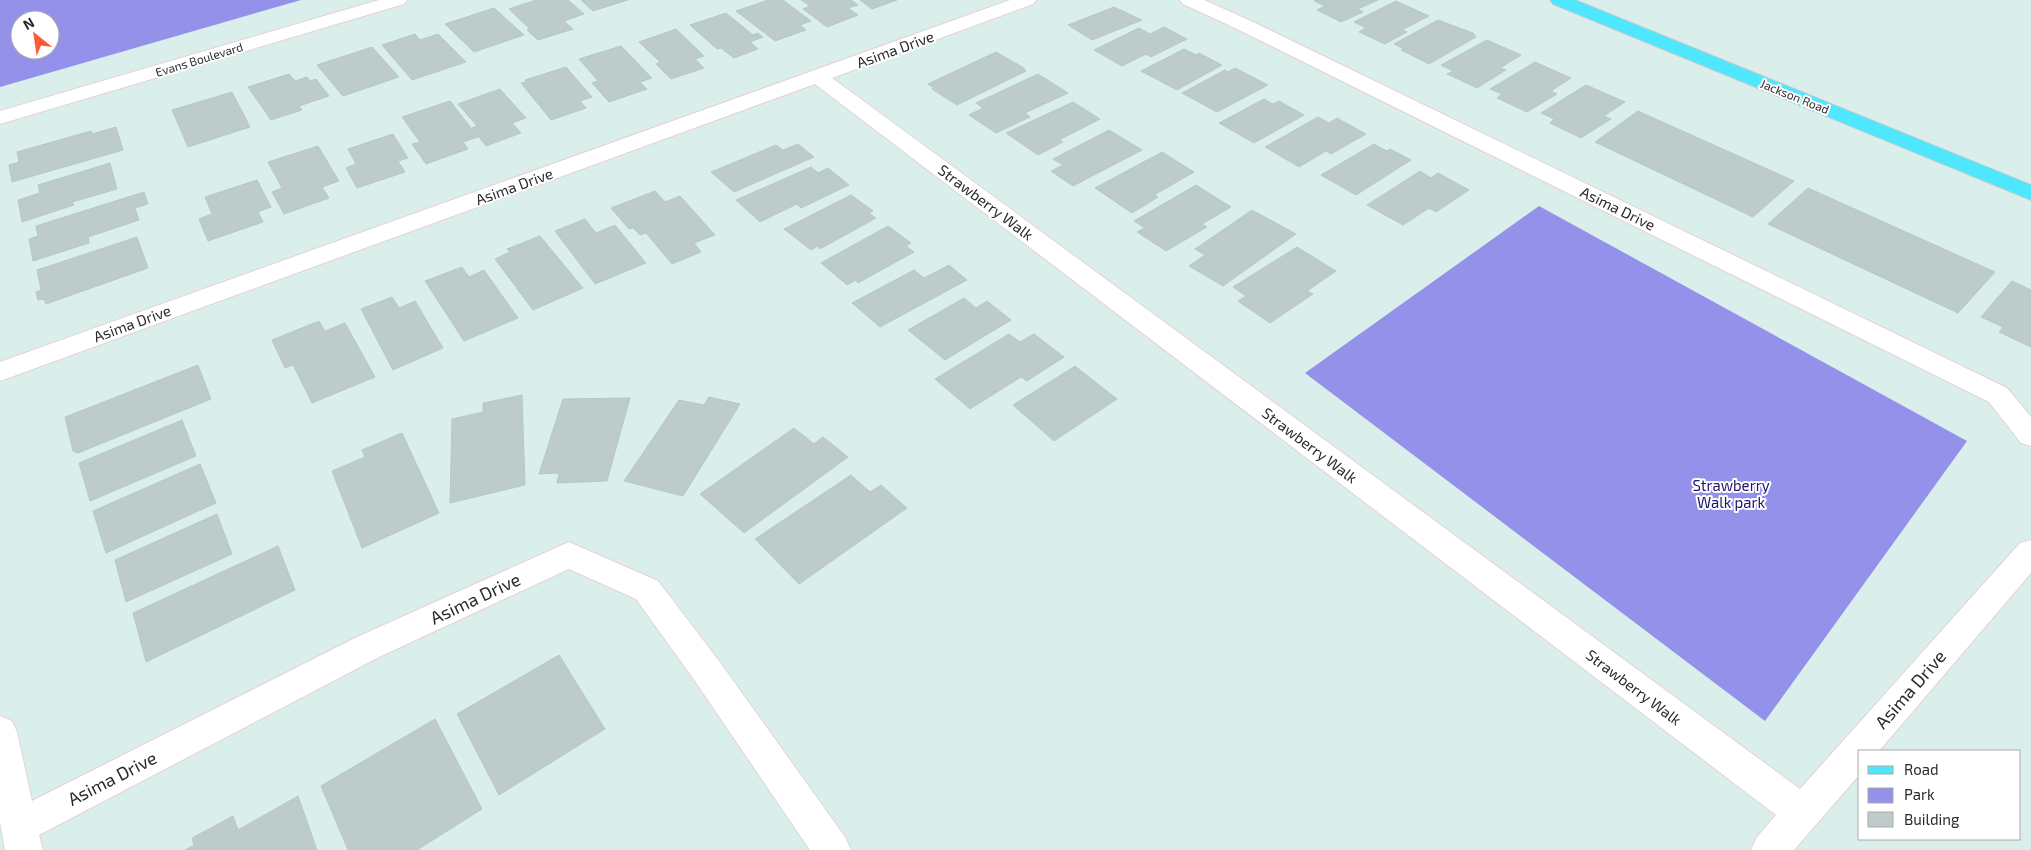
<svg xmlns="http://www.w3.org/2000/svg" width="2031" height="850" font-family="'Exo 2',sans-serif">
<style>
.green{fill:#9391ea;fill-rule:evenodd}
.building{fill:#bdcccb;stroke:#b4c9c9}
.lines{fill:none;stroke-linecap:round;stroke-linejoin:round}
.minor-casing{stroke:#e5d3d0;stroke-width:2}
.major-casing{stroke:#ccc;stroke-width:2}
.minor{fill:#fff;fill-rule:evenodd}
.major{fill:#4fe7fe;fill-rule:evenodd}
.labels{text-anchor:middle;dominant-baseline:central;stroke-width:4;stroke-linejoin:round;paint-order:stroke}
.far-street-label{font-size:12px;fill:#2a2a2a;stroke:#fff}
.street-label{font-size:15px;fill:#2a2a2a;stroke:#fff}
.park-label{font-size:15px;fill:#21136e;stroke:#fff}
.near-street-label{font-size:18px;fill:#2a2a2a;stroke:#fff}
</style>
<rect width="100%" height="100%" fill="#daeeec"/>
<path class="green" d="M0,0H301L0,87ZM20,20H50V50H20Z
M1539,206L1967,441L1765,721L1305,373Z"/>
<path class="building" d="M536,0H568L584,14L564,21L573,29L538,40L527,30L530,29L509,9Z
M581,0H628L593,11Z
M768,0H783L811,21L800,25L806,30L775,41L736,11Z
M801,0H851L858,5L848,8L858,15L827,27L803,9L810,6Z
M860,0H897L872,9Z
M1316,0H1378L1358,9L1363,12L1341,22L1317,10L1325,6L1314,1Z
M1396,1L1429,16L1402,30L1407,32L1385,44L1359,32L1366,28L1354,22Z
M1114,7L1142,20L1092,40L1068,25Z
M494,8L524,35L474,52L445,24Z
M726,13L753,35L758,33L763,37L750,42L758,49L734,58L721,48L717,49L690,25Z
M1438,20L1473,33L1476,37L1429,64L1401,50L1404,49L1394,44Z
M1164,27L1187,39L1151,57L1146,54L1122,66L1094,50L1139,28L1150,34Z
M676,29L704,56L695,59L704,68L671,79L656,64L660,62L639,42Z
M415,34L420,40L438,34L466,62L412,80L382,45Z
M1487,40L1521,55L1500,68L1506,70L1477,88L1447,74L1453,71L1441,65Z
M621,46L652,78L640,82L647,89L609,102L592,83L598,81L579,59Z
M372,47L399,77L343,96L317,65Z
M1184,49L1196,55L1199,53L1222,65L1177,90L1141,71Z
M996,52L1024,68L1026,71L957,105L932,89L934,88L928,84Z
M1535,62L1571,78L1551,91L1557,94L1527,112L1497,98L1502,94L1490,89Z
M566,67L592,97L580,101L586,108L551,120L521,83L526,82L525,80Z
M1235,68L1268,85L1217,112L1182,93L1225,70L1228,72Z
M289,74L295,81L307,77L310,81L316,79L329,96L299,106L302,110L271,120L248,87Z
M1038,74L1068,93L1025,113L1030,117L996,133L969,115L983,108L976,103Z
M1586,85L1625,102L1604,116L1611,119L1581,138L1550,123L1554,119L1541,113Z
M500,89L526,118L512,123L521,133L486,146L472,128L477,126L458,104Z
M232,92L250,127L188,147L172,110Z
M1264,99L1273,104L1279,101L1304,115L1254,143L1219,123Z
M450,101L478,137L463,142L468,149L426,164L412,144L420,142L402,117Z
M1073,102L1100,119L1059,140L1063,142L1038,155L1006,133Z
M1638,111L1794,181L1753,217L1595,142Z
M1318,117L1329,123L1337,118L1366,134L1331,154L1326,151L1299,167L1265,147Z
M116,127L123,150L12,182L9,165L19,162L17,152L91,131L92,134Z
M1109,130L1142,150L1073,186L1051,171L1063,165L1053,159Z
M393,134L408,158L398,161L405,172L357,188L346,168L356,164L348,149Z
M798,144L814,157L734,192L711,172L776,145L783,150Z
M1374,144L1387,151L1390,149L1411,160L1356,195L1321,175Z
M318,146L339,181L322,187L329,198L284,214L272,192L282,188L268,162Z
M1162,152L1194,172L1154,195L1158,197L1132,213L1095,188Z
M110,163L117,189L72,202L74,205L22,222L18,200L40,193L38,185Z
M811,167L818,173L828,168L849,185L801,208L797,204L760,222L736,200Z
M1420,171L1431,178L1438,173L1469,190L1436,212L1429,208L1403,225L1367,205Z
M257,180L271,207L258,212L263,222L208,241L199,219L212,214L205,197Z
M1196,185L1231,207L1202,224L1207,227L1166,251L1137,232L1145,228L1134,221Z
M1808,188L1995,272L1958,313L1768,224Z
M655,191L665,202L680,196L715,235L694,243L701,252L672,264L646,233L640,235L633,228L629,229L611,208Z
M144,192L148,204L135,208L139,220L88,237L89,243L33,261L29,239L38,236L36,226Z
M851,195L873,211L869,213L876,218L820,249L818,246L811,250L784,229Z
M1252,210L1296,234L1223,286L1189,266L1205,255L1195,249Z
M585,219L596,233L615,225L646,263L595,284L555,231Z
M888,226L911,243L906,246L914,252L858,283L856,280L847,285L821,263Z
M540,236L583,288L533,310L495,259L510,252L507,249Z
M137,237L148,268L46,304L44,299L38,300L36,292L41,290L37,270Z
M1297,247L1336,271L1307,291L1313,294L1270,323L1238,301L1246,296L1233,287Z
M949,265L967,280L880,327L852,303L914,270L924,278Z
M462,267L469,277L484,270L518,318L464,341L425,281Z
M2012,281L2031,290V347L1999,332L2003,327L1981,317Z
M392,297L399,308L415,301L443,348L393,370L361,309Z
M964,298L976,308L987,301L1011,320L945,360L908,330Z
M319,321L325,331L345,323L375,377L312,403L293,365L285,368L272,340Z
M1009,334L1020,342L1034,334L1064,357L1027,381L1021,377L970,409L935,379Z
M198,365L211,399L78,453L73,451L65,417Z
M1075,366L1117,399L1054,441L1013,405Z
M522,395L525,485L450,503L452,419L483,412V403Z
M709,397L740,404L683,496L624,481L679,400L704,405Z
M630,398L607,481L557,483L559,473L539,474L563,399Z
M182,420L196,456L90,501L79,463Z
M794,428L814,444L823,437L848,457L744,533L700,494Z
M402,433L439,513L362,548L332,471L365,457L362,450Z
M200,464L216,503L106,553L93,511Z
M851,475L870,492L881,485L907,508L799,584L755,539Z
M217,514L232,554L126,602L115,560Z
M278,546L295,590L146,662L133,613Z
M559,655L605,729L499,795L457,714Z
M435,719L482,809L417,850H348L321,786Z
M298,796L317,850H185L194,845L192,838L233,816L238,830Z"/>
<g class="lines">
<g class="minor-casing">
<path id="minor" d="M379,0H407L404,4L0,124V111Z
M1010,0H1036L1033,4L832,78L1800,789L2020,543L2031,540V573L1879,751H1860V774L1794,850H1751L1757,837L1776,815L815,84L0,381V362Z
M1180,0H1204L1251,21L2007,388L2031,417V446L2021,443L1989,402L1237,29L1183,4Z
M569,542L658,581L719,661L845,837L851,850H810L695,681L636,599L569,569L379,657L39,835L43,850H5L0,822V716L12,721L17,732L32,801L357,637Z"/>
</g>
<g class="major-casing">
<path id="major" d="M1550,0H1575L2031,185V200L1553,4Z"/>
</g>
<use href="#minor" class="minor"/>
<use href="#major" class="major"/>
</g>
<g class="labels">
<g class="far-street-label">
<text transform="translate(199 59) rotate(-17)">Evans Boulevard</text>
<text transform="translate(1795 96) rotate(22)">Jackson Road</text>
</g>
<g class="street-label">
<text transform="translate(895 49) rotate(-20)">Asima Drive</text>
<text transform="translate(514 186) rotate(-20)">Asima Drive</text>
<text transform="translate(986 202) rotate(37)">Strawberry Walk</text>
<text transform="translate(1618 208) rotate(26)">Asima Drive</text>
<text transform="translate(132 323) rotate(-20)">Asima Drive</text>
<text transform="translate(1310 445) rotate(37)">Strawberry Walk</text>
<text transform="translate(1634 687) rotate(37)">Strawberry Walk</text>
</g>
<g class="park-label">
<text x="1731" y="485">Strawberry<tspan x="1731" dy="17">Walk park</tspan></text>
</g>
<g class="near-street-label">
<text transform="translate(475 598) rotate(-25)">Asima Drive</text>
<text transform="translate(1910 689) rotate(-49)">Asima Drive</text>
<text transform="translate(112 778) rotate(-27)">Asima Drive</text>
</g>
</g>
<rect x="1858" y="750" width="162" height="90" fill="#ffffff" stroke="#aaaaaa"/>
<rect x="1868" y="766" width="25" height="8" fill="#4fe7fe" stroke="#aaaaaa"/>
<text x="1904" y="775" font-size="15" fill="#2a2a2a">Road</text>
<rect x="1868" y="788" width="25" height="15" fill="#9391ea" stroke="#aaaaaa"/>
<text x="1904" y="800" font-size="15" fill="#2a2a2a">Park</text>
<rect x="1868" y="812" width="25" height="15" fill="#bdcccb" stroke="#aaaaaa"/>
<text x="1904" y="825" font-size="15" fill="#2a2a2a">Building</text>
<g transform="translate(35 35) rotate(330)"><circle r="24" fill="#ffffff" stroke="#aaaaaa"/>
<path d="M0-4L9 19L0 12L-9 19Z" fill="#ff5a36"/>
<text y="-8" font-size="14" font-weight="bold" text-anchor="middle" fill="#2a2a2a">N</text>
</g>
</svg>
